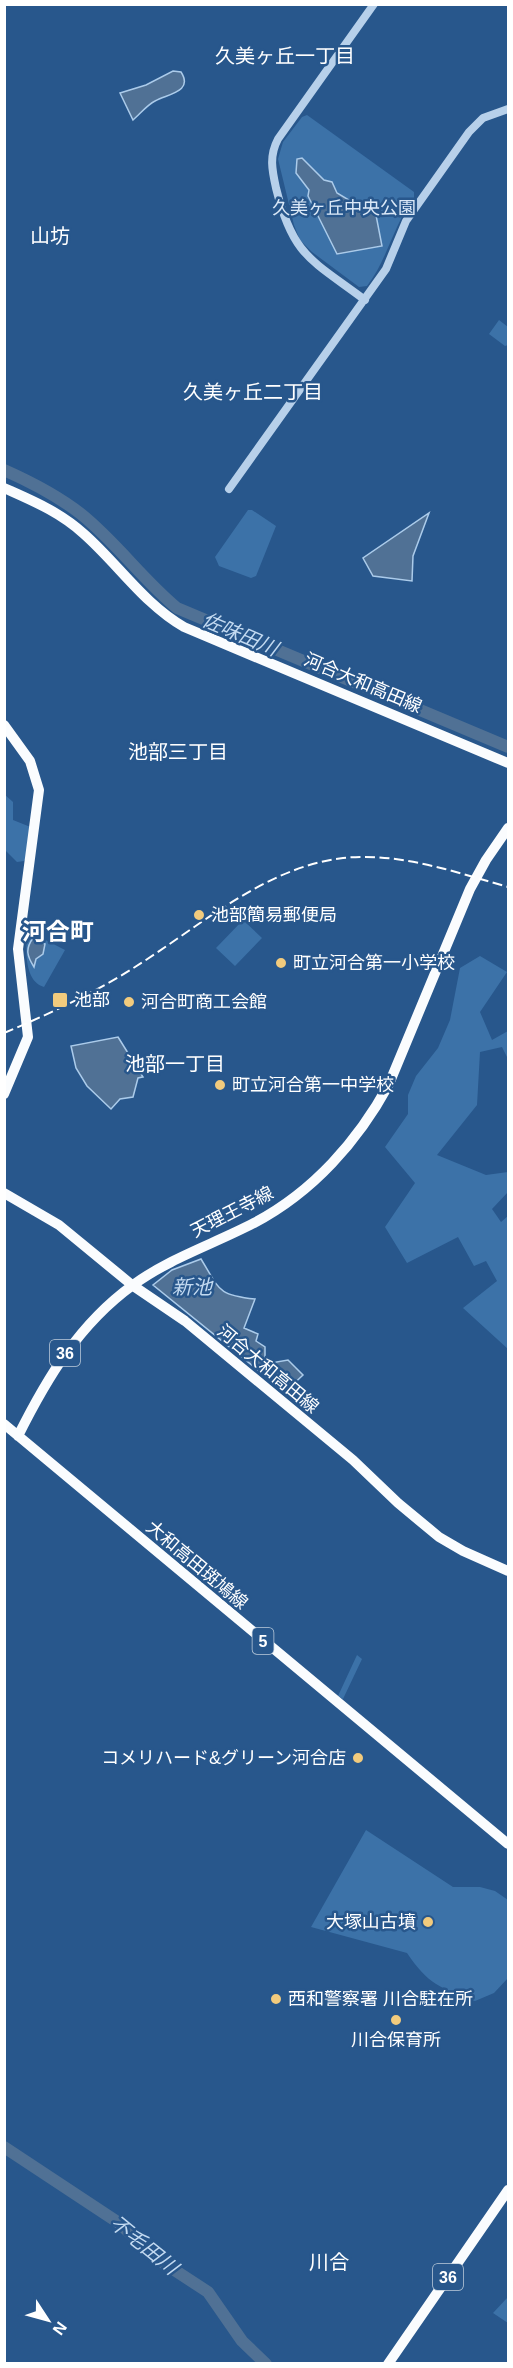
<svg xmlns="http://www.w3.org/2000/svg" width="513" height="2368" font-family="Arial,'Noto Sans JP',sans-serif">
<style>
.green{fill:#3c72a8}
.water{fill:#507195;stroke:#abcbea;stroke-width:1.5}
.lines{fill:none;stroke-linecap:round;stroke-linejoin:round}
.river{stroke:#507195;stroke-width:12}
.minor{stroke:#b7d0ea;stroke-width:8}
.major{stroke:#fafcfe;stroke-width:10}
.rail{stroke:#fff;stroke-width:2;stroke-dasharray:10 4.5;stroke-linecap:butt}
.poi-dot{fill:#f2cb7d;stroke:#28578c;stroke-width:2}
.labels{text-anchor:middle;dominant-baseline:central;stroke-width:5;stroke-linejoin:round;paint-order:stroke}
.shield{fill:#28578c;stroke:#becddc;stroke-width:1.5}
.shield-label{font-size:16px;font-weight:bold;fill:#fff}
.park-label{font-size:18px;fill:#dbe9f8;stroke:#28578c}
.street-label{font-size:18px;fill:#fff;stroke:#28578c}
.poi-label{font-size:18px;fill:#fff;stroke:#28578c;text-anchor:start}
.neighbourhood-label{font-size:20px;fill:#fff;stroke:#28578c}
.water-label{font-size:20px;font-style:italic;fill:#c3daf1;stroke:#28578c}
.district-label{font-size:24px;font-weight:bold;fill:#fff;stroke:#28578c}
</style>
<rect width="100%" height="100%" fill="#28578c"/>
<path class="green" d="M307,115L414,192V198C393,225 388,259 367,286L359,287L312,252L300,240L294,225L278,159L283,142L302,117Z
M499,320L508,327V345L505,346L489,334Z
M248,510H252L276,526L256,576L251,578L219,566L215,557Z
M4,794L13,802V820L33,828L29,855L24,861L17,862L5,850Z
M243,920L262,938L235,966L216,948Z
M28,931L65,950L44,987C24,982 25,947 28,931Z
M480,956L507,972L480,1012L492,1040L508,1031V1059L502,1047L480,1052L477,1105L437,1155L486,1175L508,1172V1192L492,1209L501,1222L508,1216V1349L463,1308L497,1281L486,1261L474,1266L458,1237L407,1263L385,1227L415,1183L385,1147L408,1114V1095L416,1076L438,1048L450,1020L460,968Z
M357,1655L362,1659L343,1699L338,1696Z
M366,1830L453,1887H480L495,1891L508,1900V1978L494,1993L475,2001C440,1988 428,1984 407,1953L311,1927Z
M508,2297V2323L493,2313Z"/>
<path class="water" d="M173,71L181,72C194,92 167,94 155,101C147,105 140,114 133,120L120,93L146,85Z
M302,158L324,180L332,182L337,193L362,208L367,205L376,215L382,246L337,254L308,196L309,190L296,173L297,159Z
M429,513L413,556L412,581L373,576L363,558Z
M33,938L45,944L43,954L36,959L34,967C27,956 25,949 33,938Z
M118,1037L143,1077L138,1078L133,1097L120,1099L111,1109L87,1086L76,1068L71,1046Z
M201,1259C220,1290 217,1295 255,1299L244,1328L258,1334L256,1341L265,1347V1358L271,1363L288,1360L303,1375L285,1392L153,1285L172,1270Z"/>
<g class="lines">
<path class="river" d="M4,470C31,482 58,496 81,514C116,542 142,579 177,608L508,747
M4,2147L119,2223L156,2258L208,2292L242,2341L266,2364"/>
<path class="minor" d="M365,300C312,260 293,257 276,188C272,170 269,156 278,139L374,4
M229,489L386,269L406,221L469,132L483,118L508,109"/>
<path class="major" d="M4,488C33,501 60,512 84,534C118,564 144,604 184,627L508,763
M4,725L30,761L39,790L18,949L28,1037L4,1094
M4,1193L59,1225L132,1285L185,1321L353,1460L398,1503L439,1537L463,1551L508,1571
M4,1424L508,1844
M18,1436C47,1378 79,1324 133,1285C170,1258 214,1244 254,1223C313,1192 358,1141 389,1084L470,889L486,860L508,828
M388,2364L508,2190"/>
<path class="rail" d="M4,1033C49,1014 94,993 135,967C199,927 265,867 343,858C399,852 455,872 508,887"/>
</g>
<g class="poi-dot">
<circle cx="199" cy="915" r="6"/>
<circle cx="281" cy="963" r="6"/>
<rect x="52" y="992" width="16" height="16" rx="3"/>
<circle cx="129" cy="1002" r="6"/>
<circle cx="220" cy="1085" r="6"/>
<circle cx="358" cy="1758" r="6"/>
<circle cx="428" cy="1922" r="6"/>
<circle cx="276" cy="1999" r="6"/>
<circle cx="396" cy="2020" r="6"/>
</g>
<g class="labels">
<g class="shield">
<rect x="50" y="1340" width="30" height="26" rx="4.5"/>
<rect x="252.5" y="1628" width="21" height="26" rx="4.5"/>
<rect x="433" y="2264" width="30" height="26" rx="4.5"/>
</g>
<g class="shield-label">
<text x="65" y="1353">36</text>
<text x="263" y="1641">5</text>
<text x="448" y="2277">36</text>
</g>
<g class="park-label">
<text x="344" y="208">久美ヶ丘中央公園</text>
</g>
<g class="street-label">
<text transform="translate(363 683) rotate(23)">河合大和高田線</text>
<text transform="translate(232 1212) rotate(-27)">天理王寺線</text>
<text transform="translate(268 1369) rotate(40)">河合大和高田線</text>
<text transform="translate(197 1565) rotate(40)">大和高田斑鳩線</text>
</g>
<g class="poi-label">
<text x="211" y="915">池部簡易郵便局</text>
<text x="293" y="963">町立河合第一小学校</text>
<text x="74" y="1000">池部</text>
<text x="141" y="1002">河合町商工会館</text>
<text x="232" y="1085">町立河合第一中学校</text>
<text x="346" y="1758" text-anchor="end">コメリハード&amp;グリーン河合店</text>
<text x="416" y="1922" text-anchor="end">大塚山古墳</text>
<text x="288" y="1999">西和警察署 川合駐在所</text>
<text x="396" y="2040" text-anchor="middle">川合保育所</text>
</g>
<g class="neighbourhood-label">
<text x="285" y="56">久美ヶ丘一丁目</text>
<text x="50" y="236">山坊</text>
<text x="253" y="392">久美ヶ丘二丁目</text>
<text x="178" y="752">池部三丁目</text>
<text x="175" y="1064">池部一丁目</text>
<text x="329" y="2262">川合</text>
</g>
<g class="water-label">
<text transform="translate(240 634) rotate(23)">佐味田川</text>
<text x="192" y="1287">新池</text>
<text transform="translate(144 2245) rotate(39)">不毛田川</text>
</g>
<g class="district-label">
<text x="58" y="931">河合町</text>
</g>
</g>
<rect width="513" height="2368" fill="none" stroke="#ffffff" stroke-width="12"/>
<g transform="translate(48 2320) rotate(126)" stroke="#28578c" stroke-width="4.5" paint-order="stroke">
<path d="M0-4.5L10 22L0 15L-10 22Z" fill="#ffffff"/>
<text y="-9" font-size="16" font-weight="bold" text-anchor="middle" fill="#ffffff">N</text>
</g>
</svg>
